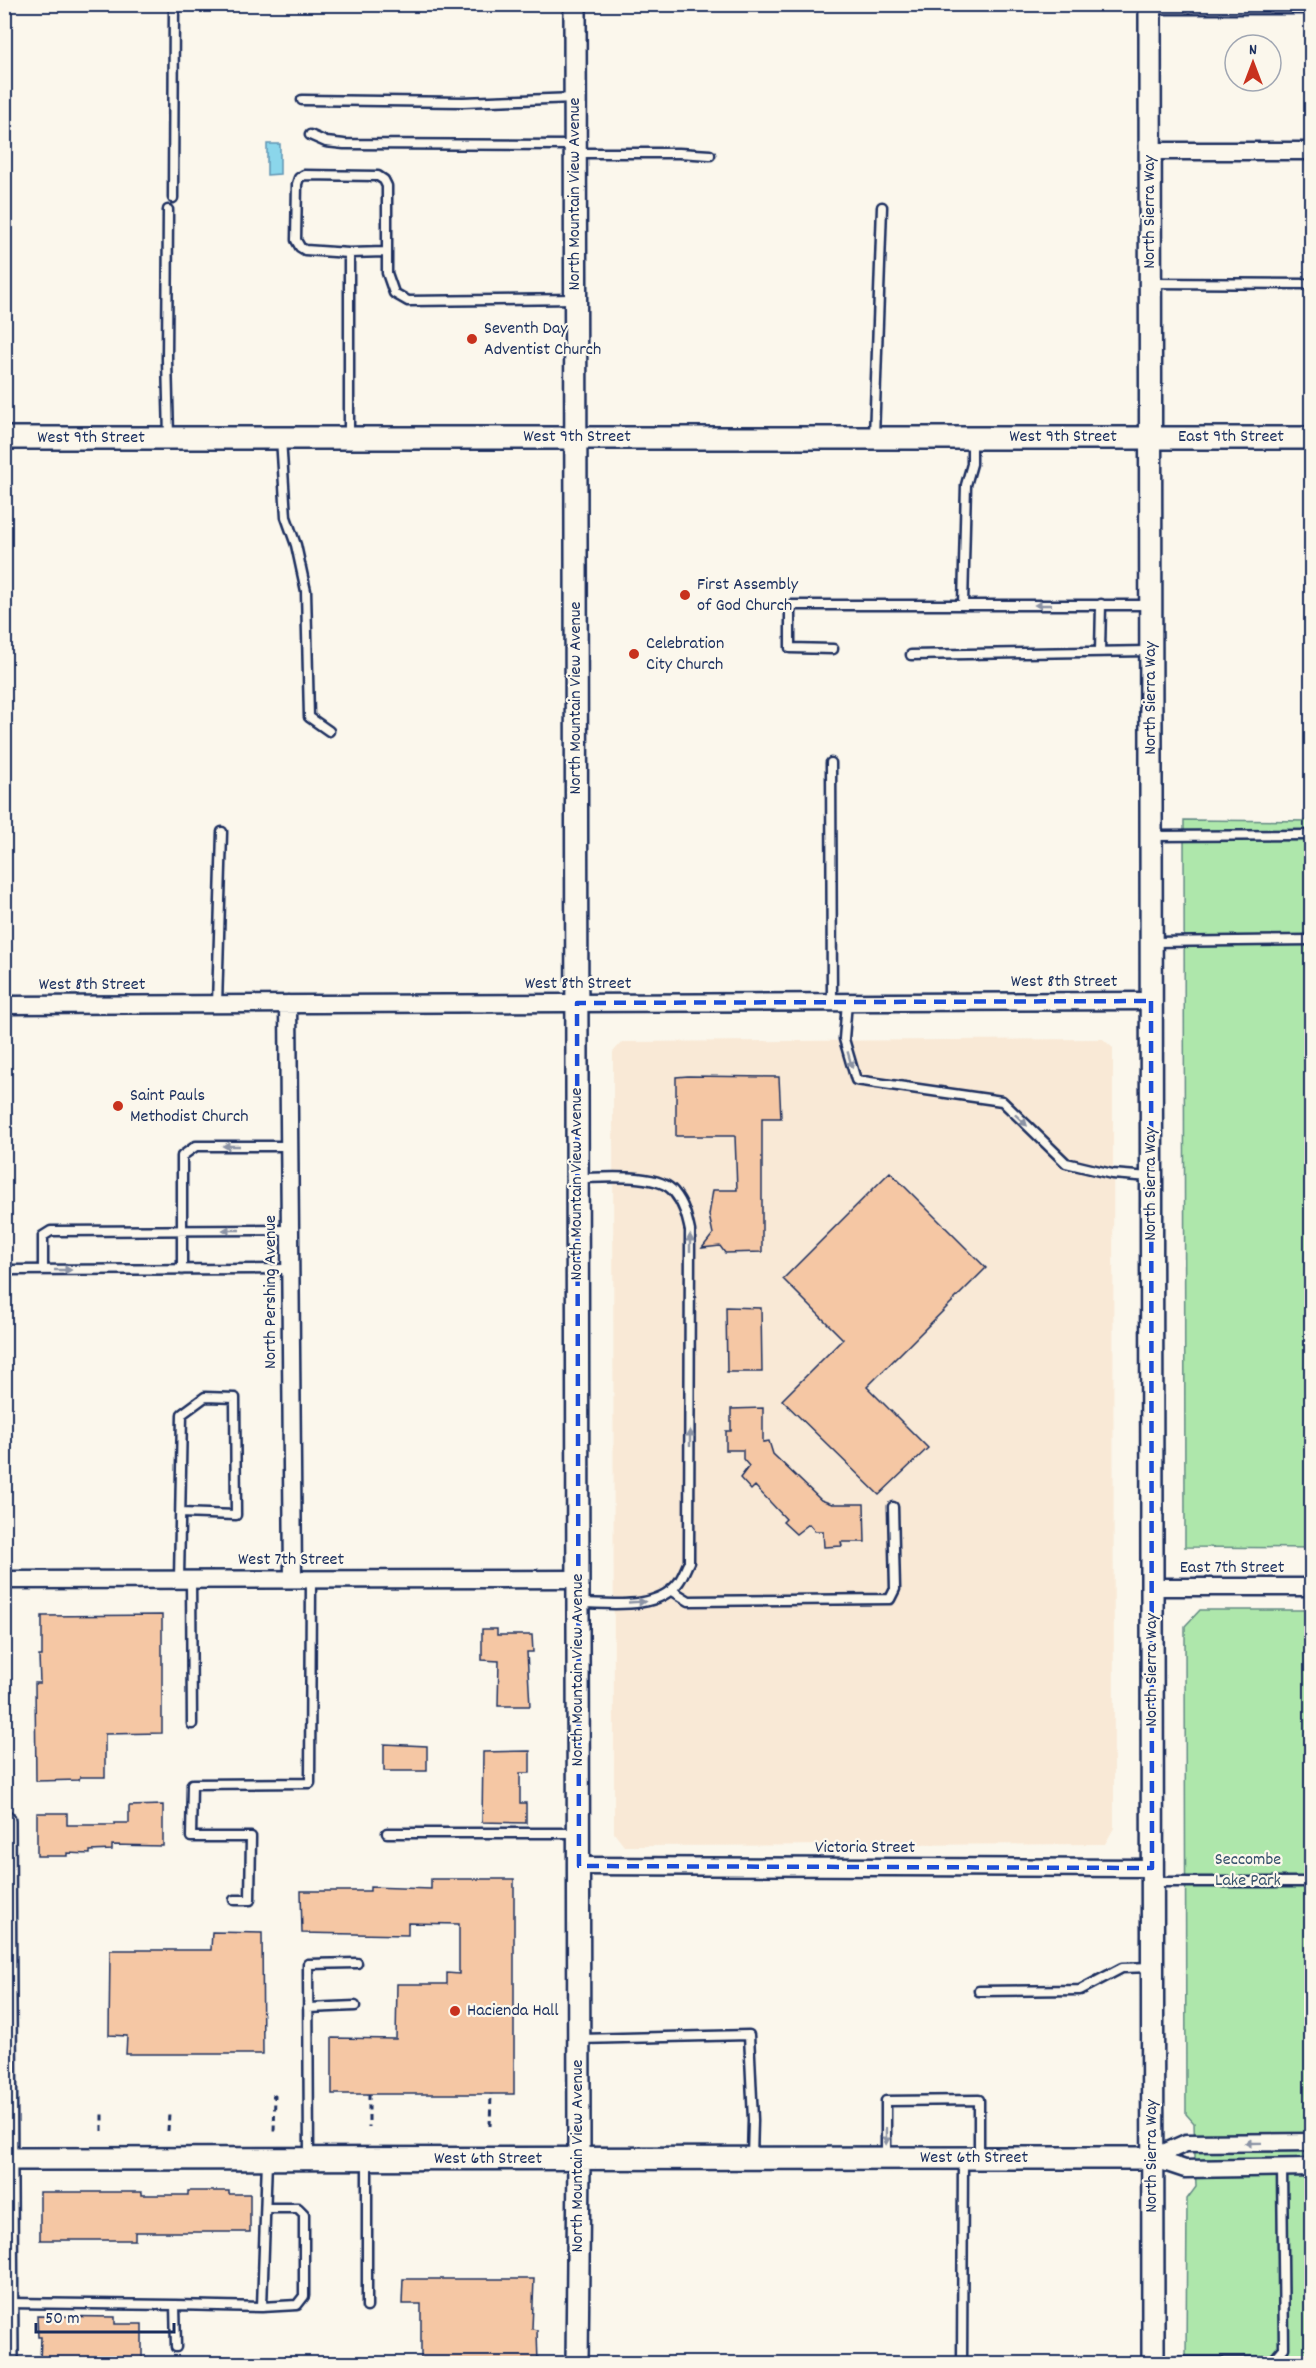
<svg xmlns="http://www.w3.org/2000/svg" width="1316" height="2368" font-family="Dekko,sans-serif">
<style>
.built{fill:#f9e9d6}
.green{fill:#aee7ab;stroke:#648b84;stroke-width:1.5}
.water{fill:#8bd6eb;stroke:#5e93b3;stroke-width:1.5}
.building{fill:#f5c7a4;stroke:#1b2f5e;stroke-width:1.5}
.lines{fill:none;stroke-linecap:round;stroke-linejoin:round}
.service-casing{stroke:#1b2f5e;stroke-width:13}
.minor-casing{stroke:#1b2f5e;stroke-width:21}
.tertiary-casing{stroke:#1b2f5e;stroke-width:26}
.path{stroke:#1b2f5e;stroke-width:3;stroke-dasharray:6 4.5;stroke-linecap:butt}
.service{stroke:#fbf7ec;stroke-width:8}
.minor{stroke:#fbf7ec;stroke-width:16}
.tertiary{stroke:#fbf7ec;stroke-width:21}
.oneway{fill:#8b93a5}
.marked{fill:none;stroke:#1d4ed8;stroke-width:4.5;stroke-dasharray:12 8;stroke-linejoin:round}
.poi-dot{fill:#c8321e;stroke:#fbf7ec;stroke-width:2}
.labels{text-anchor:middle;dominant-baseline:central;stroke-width:4.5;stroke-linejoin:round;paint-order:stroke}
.street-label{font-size:18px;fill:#1b2f5e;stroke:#fbf7ec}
.poi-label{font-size:18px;fill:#1b2f5e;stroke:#fbf7ec;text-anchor:start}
.park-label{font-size:18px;fill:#38546d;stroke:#fbf7ec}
</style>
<rect width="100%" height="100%" fill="#fbf7ec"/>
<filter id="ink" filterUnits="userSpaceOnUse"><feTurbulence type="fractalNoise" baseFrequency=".0167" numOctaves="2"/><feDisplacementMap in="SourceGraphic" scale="12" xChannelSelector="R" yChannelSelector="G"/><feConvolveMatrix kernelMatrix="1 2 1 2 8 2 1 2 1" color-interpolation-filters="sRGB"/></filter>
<g filter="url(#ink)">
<path class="built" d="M1103,1039L1113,1048L1114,1828L1105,1844L624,1846L614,1833L613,1052L622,1042Z"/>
<path class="green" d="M1184,820L1311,821V1548L1185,1547Z
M1200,1610H1311V2363H1186L1187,2199L1196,2187L1194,2123L1186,2114L1185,1626Z"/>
<path class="water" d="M267,144H280V174L267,175Z"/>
<path class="building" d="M688,1076L779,1077L781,1118H762V1252L725,1253L720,1246L702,1248L713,1234L709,1215L713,1190H737L735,1136H676V1077Z
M890,1172L986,1268L867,1387L928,1448L879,1495L782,1400L843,1339L783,1279Z
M726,1307L761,1308L762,1372H727Z
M763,1408V1442L769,1441L773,1454L821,1500L832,1504H864L865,1542H841L842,1546L824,1547L823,1531H815L809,1524L796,1534L783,1522L786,1519L755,1486L751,1490L740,1478L749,1466L743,1459V1450H726V1431H731V1409Z
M162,1615V1733L105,1734V1777H80L79,1780L36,1781L35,1683H40L39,1656H42V1616Z
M482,1629H497V1635H532L533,1652H527L530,1706H498L499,1661L482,1660Z
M384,1744L427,1746V1771H384Z
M530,1751V1773H520V1803H526V1823L482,1822L483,1752Z
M163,1805V1846L112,1845V1850L90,1851V1854L67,1853V1856H37V1813H67V1825H114V1823H129V1806Z
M431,1879H514V2094H332V2038L396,2039L397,1984H447V1973L459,1974V1924L408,1923V1935L302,1933L301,1891H370V1887L431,1889Z
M212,1932L262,1933L263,2054H126L127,2036L109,2035L110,1950H211Z
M188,2191H229V2194H250V2232H135V2240H40V2192H142V2195H188Z
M403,2279H534L532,2329L537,2330L538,2364H421V2304H402Z
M37,2316L115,2317V2324H142V2362H40L41,2337H38Z"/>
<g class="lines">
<g class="service-casing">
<path id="service" d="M1150,9H1312
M302,100L463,102L575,98
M310,135L326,142L344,144L575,145
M575,153H679L710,155
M173,198L174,4
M168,210L167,360L169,437
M349,253L385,252
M1151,283L1312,284
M349,437V253L305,250L300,247L296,240L297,184L299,178L304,175L378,176L384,180L387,186V273L394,293L408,301L575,299
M874,437L882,207
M281,438L286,517L296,545L306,591L309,717L329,731
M963,605L966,485L972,464V438
M833,649L790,648V605H1151
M1100,652L1101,604
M911,655L1150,651
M831,763L832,1002
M1153,836L1312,835
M1152,942L1312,940
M847,1002L844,1039L856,1080L1002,1101L1066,1163L1112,1174L1150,1177
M217,1005L222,832
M578,1178C602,1178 659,1172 674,1192C684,1204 687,1217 690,1231L689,1562C685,1569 683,1577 678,1583C656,1611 610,1603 579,1603
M4,1270L290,1269
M43,1270V1236L51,1231L290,1230
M182,1270V1156L196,1146H289
M179,1579L182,1414L205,1397L235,1398L236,1515L180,1513
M191,1579L192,1724
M671,1590L689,1601L890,1599L895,1589L893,1507
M387,1833H578
M1152,1882H1312
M234,1900H250L251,1837H191L192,1784L310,1783L311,1579
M979,1991L1080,1990L1122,1968L1152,1967
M308,2008L355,2006
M580,2039L749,2035L753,2120L752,2158
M886,2158V2101L979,2100V2157
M309,2159L308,1964L357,1963
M367,2160V2307
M7,2303L175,2305
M262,2307L297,2305L304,2296V2214L298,2208H266
M176,2347L175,2305L262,2307L267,2160
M1154,2362H1272L1284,2348L1282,2167
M962,2364L963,2159"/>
</g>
<g class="minor-casing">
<path id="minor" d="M1150,151H1312
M288,1004L293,1579
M4,1005L1151,1001
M4,1580L578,1579
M1152,1587H1312
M579,1866L1152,1868
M1152,2158L1186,2143L1312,2142
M1152,2158L1185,2169L1312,2167"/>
</g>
<g class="tertiary-casing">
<path id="tertiary" d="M575,4L579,2159L577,2364
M1150,4L1153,2364
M4,438H1312
M4,1821L7,2364
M4,2159L1152,2158"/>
</g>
<path class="path" d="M369,2094V2127
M272,2096H275L274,2132
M490,2126L491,2094
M102,2131V2114
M168,2131L169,2113"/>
<use href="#service" class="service"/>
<use href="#minor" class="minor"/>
<use href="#tertiary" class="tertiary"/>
</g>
<defs><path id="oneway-solid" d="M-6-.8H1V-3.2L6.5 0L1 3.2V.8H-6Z" transform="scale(1.5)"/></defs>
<g class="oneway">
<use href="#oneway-solid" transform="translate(1043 605) rotate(180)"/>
<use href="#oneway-solid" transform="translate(850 1060) rotate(74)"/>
<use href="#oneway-solid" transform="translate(1021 1120) rotate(43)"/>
<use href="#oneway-solid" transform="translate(231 1146) rotate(180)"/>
<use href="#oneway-solid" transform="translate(231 1230) rotate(180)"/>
<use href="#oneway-solid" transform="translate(690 1243) rotate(-90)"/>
<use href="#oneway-solid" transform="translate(63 1270)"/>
<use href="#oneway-solid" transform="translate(690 1438) rotate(-90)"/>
<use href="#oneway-solid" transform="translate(637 1602) rotate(-3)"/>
<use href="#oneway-solid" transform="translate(886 2136) rotate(89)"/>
<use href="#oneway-solid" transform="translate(1253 2143) rotate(179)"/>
</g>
</g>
<path class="marked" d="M1151,1001L1152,1868L579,1866L577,1003Z"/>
<g class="poi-dot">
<circle cx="472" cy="339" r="6"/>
<circle cx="685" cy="595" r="6"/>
<circle cx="634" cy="654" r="6"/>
<circle cx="118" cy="1106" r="6"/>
<circle cx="455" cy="2011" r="6"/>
</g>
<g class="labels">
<g class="street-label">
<text transform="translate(575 194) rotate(-90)">North Mountain View Avenue</text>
<text transform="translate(1150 212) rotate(-90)">North Sierra Way</text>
<text x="577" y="437">West 9th Street</text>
<text x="1063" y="437">West 9th Street</text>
<text x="1231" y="437">East 9th Street</text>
<text x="91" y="438">West 9th Street</text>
<text transform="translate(576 698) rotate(-90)">North Mountain View Avenue</text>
<text transform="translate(1151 698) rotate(-90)">North Sierra Way</text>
<text x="1064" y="982">West 8th Street</text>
<text x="578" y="984">West 8th Street</text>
<text x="92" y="985">West 8th Street</text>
<text transform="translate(577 1184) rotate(-90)">North Mountain View Avenue</text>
<text transform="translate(1151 1184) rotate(-90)">North Sierra Way</text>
<text transform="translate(271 1292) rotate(-90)">North Pershing Avenue</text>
<text x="291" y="1560">West 7th Street</text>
<text x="1232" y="1568">East 7th Street</text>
<text transform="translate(578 1670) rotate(-90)">North Mountain View Avenue</text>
<text transform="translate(1152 1670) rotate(-90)">North Sierra Way</text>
<text x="865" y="1848">Victoria Street</text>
<text transform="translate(578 2156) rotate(-90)">North Mountain View Avenue</text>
<text transform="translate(1152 2156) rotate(-90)">North Sierra Way</text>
<text x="974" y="2158">West 6th Street</text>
<text x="488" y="2159">West 6th Street</text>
</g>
<g class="poi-label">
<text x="484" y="329">Seventh Day<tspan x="484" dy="21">Adventist Church</tspan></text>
<text x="697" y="585">First Assembly<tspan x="697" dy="21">of God Church</tspan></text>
<text x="646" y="644">Celebration<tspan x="646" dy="21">City Church</tspan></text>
<text x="130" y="1096">Saint Pauls<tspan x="130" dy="21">Methodist Church</tspan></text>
<text x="467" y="2011">Hacienda Hall</text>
</g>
<g class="park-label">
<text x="1248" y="1860">Seccombe<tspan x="1248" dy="21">Lake Park</tspan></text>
</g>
</g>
<rect width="1316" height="2368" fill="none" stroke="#fbf7ec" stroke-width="24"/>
<rect x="12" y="12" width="1292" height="2344" fill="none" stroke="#1b2f5e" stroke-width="2" filter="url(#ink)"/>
<g transform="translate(1253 63)"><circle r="28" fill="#fbf7ec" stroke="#a1a7b3" stroke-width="1.5"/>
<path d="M0-4.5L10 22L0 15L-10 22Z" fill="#c8321e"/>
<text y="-9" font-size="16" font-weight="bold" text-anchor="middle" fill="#1b2f5e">N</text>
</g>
<path d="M36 2323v9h138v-9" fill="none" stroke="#1b2f5e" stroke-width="3"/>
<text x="45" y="2323" font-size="18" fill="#1b2f5e" stroke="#fbf7ec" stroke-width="4.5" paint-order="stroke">50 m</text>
</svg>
